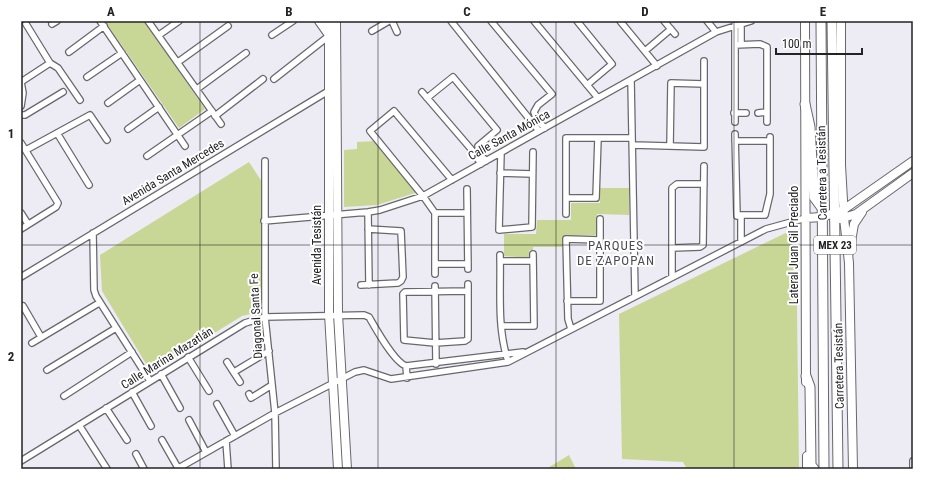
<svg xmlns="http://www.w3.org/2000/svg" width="934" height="490" font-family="'Roboto Condensed',sans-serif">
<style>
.green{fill:#c8d795}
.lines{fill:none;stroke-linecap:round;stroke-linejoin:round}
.street-casing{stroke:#69676e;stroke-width:8}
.secondary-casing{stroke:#69676e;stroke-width:10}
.primary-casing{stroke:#69676e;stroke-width:11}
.street{stroke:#fff;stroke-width:5.5}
.secondary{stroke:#fff;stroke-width:8}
.primary{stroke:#fff;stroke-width:9}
.grid{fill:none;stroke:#232225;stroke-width:1;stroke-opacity:0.55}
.labels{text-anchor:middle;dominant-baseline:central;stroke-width:4;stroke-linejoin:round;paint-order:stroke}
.shield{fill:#fff;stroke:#656466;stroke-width:1}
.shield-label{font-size:11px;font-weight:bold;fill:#232225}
.street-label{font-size:12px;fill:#232225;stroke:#fff}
.neighbourhood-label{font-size:13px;letter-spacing:1px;fill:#4d4b52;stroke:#fff}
.neatline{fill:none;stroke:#232225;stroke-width:1.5}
.grid-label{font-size:13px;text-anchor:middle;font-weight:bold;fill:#232225}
</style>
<rect width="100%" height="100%" fill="#edebf3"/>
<path class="green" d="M105,21H144L205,109L179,128Z
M375,141L418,192L377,205L344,207V150L357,149V142Z
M249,162L262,182L263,311L242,316L151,372L102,291L100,255Z
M600,188H629V215L597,214L596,235L563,236L562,247H533V250H529L530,258L504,256V234H536L537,220H571V203H600Z
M796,228L799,469H687L683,462L622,459L619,314Z
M569,455L576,469H546Z"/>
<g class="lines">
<g class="street-casing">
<path id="street" d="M100,21L185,146
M148,21L221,124
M392,21L397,32
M451,21L539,131
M491,21L552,94L538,105L534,112L537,120L545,128
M534,21L598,98
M577,21L612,64L587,85
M620,21L657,66
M664,21L675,34
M707,21L716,32
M26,24L50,63L58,68L80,100
M52,24L57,21
M735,25V122
M372,31L389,21
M159,35L179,21
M272,35L293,21
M741,44V23
M735,45L760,44L767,47V122
M645,51L671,29
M69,52L104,26
M178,62L228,26
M87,77L122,53
M274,79L330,35
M631,80L635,296
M21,82L50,63
M21,82L23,93L21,106
M197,89L246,53
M422,92L471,149L481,164
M427,98L453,77L497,130L478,146L479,153L486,161
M108,103L140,80
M734,113H746
M758,113L767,112
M21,115H25L63,92
M215,116L263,79
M128,129L159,107
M57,133L89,185
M735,134L737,216L741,215V242
M735,141H769
M21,143L58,203L56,207L21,229
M633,145L704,147V61
M670,146L671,83L704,84
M26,150L90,115L107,140
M501,153L499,230L532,227L533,152
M147,156L212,111
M265,161V317L275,413L276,469
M500,173L532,174
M467,189L468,269
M566,198H596L598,138
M368,212L369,285
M21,213L28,224
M435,213H467
M566,214V138H632
M741,215H765L770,194V137
M264,221L368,212L380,210L423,196L716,32L751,21
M93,233L94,290L96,296L150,381
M672,248L700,247L703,245L704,166
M500,255C501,289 497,325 507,358
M500,261H533
M435,264H468
M435,274V213L423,196L370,131L394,111L452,180
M21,277L330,90
M672,277V188L677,184H704
M361,285L398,283L401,281L403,277L401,231L368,229
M435,286L436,364
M468,291L405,292L403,294L404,340L435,343L465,341L468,339V284
M567,301H600V219
M23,306L41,337
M501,326H534L533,254
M571,329L568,319L566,239L600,240
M32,343L99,303
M188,357L209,391
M227,362L240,382
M406,366L407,378
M47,370L116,328
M234,372L269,351
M161,374L180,408
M132,392L151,426
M249,394L251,398L272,385
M64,396L132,352
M217,404L235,436
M106,408L127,440
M189,420L206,452
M79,425L107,469
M162,440L178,468
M226,441L228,469
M136,454L144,469
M21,461L245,323L265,317L364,315L369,317C376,329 394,362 406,366L523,352
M177,469L275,413L355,372L364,370L391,379L508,362L766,229L806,218
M913,469V461"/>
</g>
<g class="secondary-casing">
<path id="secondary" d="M319,21L329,35
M329,21V314L338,469
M336,21L338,314L347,469
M805,21L806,382
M841,21V165L844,218L849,263L853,469
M806,218L822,217L843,210L913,161
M840,219L856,214L913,173
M849,253L854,224L862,212
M807,456V469"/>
</g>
<g class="primary-casing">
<path id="primary" d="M821,21L824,469
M832,21L838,469
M805,104L810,127L814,197L822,208
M806,376L810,387L811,465L814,469"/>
</g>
<use href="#street" class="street"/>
<use href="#secondary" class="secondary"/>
<use href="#primary" class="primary"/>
</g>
<path class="grid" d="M200,21V469M378,21V469M556,21V469M734,21V469M21,245H913"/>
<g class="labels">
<rect class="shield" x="814" y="236" width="42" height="18" rx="3"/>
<g class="shield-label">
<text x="835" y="245">MEX 23</text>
</g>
<g class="street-label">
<text transform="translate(509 135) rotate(-29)">Calle Santa Mónica</text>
<text transform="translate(173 172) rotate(-31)">Avenida Santa Mercedes</text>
<text transform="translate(822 173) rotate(-91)">Carretera a Tesistán</text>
<text transform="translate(317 245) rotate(-90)">Avenida Tesistán</text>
<text transform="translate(794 245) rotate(-90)">Lateral Juan Gil Preciado</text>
<text transform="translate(256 316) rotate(-93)">Diagonal Santa Fe</text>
<text transform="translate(167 358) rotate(-32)">Calle Marina Mazatlán</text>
<text transform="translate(839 366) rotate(-91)">Carretera Tesistán</text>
</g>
<g class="neighbourhood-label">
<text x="616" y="245">PARQUES<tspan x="616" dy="15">DE ZAPOPAN</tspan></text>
</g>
</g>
<rect width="934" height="490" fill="none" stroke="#ffffff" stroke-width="44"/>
<path d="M776 48v6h86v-6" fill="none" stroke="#232225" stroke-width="2"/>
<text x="782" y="48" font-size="12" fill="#232225" stroke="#ffffff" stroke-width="3" paint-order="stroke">100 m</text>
<rect x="22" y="22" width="890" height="446" class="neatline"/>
<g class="grid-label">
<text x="111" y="16">A</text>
<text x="289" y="16">B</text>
<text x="467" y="16">C</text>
<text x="645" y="16">D</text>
<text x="823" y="16">E</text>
<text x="11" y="138">1</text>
<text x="11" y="361">2</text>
</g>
</svg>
